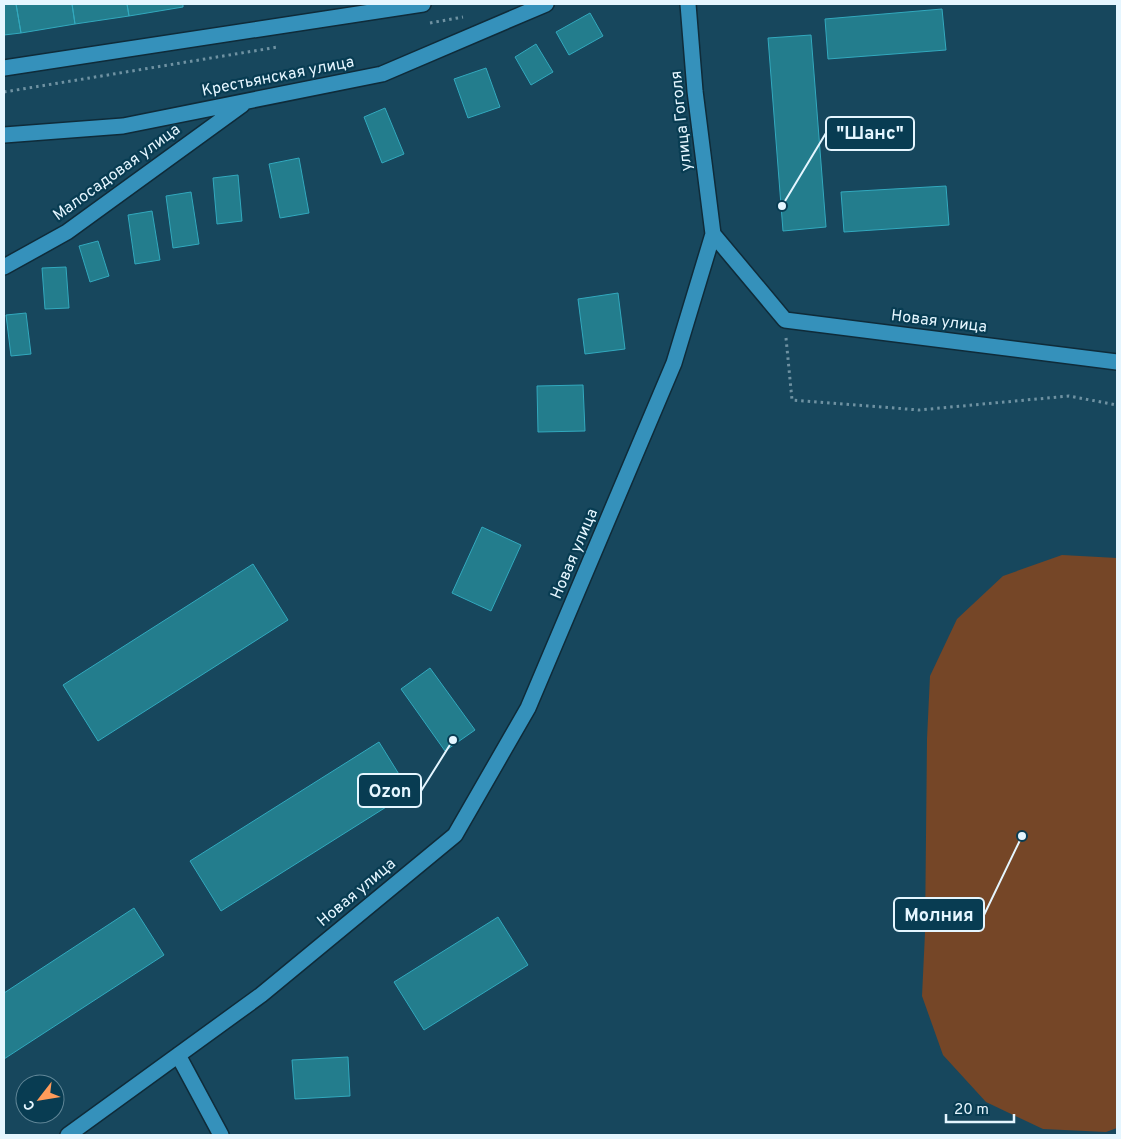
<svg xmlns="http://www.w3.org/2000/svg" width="1121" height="1139" font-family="Overpass,sans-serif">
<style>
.green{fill:#754627}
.building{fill:#237d8d;stroke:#32a9be}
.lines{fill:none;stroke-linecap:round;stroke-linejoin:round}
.minor-casing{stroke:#0f2b39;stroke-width:18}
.path{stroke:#6f92a2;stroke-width:3;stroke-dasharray:2.5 4;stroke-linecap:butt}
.minor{stroke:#3591bb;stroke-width:15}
.labels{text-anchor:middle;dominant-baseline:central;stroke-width:4.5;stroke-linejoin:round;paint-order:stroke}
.street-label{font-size:16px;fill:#e5f6ff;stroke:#083c52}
.leader{fill:none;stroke:#e5f6ff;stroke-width:2}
.callout-dot{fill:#e5f6ff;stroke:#083c52;stroke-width:2}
.callout{fill:#083c52;stroke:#e5f6ff;stroke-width:2}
.callout-label{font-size:18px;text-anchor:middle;font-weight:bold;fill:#e5f6ff}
</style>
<rect width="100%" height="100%" fill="#17475d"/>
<path class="green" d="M1062,555L1117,558V1128L1106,1132L1043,1129L986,1102L943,1055L922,996L925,933L927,739L930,676L957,619L1003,576Z"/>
<path class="building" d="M4,4H16L21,33L4,35Z
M16,4H72L75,24L21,33Z
M72,4H127L129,16L75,24Z
M127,4H183V7L129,16Z
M942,9L946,50L828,59L825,19Z
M590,13L603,36L569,55L556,32Z
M811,35L826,227L783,231L768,38Z
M536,44L553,72L531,85L515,57Z
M486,68L500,107L468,118L454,79Z
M385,108L404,154L382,163L364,117Z
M299,158L309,213L280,218L269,164Z
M238,175L242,221L217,224L213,178Z
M946,186L949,225L844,232L841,192Z
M191,192L199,244L173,248L166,196Z
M152,211L160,260L135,264L128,215Z
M98,241L109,276L90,282L79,246Z
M66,267L69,308L45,309L42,268Z
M618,293L625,349L585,354L578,299Z
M26,313L31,354L11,356L6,315Z
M583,385L585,431L538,432L537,386Z
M482,527L521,545L491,611L452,593Z
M253,564L288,620L98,741L63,685Z
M430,668L475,730L445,751L401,689Z
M379,742L410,792L221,911L190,861Z
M134,908L164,955L4,1059V993Z
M498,917L528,965L424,1030L394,982Z
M348,1057L350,1096L295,1099L292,1060Z"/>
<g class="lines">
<g class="minor-casing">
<path id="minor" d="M688,4L695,91L713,234
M4,68L423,4
M4,135L123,126L382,74L546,4
M4,267L67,232L242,105
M178,1055L221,1135
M68,1135L261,995L455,835L528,708L674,363L713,234L785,320L1117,362"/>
</g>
<path class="path" d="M430,23L463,17
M4,92L278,47
M786,338L792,400L919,410L1069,396L1117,405"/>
<use href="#minor" class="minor"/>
</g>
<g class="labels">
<g class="street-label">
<text transform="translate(278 77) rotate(-11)">Крестьянская улица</text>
<text transform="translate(682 121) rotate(-96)">улица Гоголя</text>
<text transform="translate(117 173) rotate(-36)">Малосадовая улица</text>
<text transform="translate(939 322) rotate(7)">Новая улица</text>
<text transform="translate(575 554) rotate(-67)">Новая улица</text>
<text transform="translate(357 893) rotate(-40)">Новая улица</text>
</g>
</g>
<path class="leader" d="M782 206L826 133M453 740L421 791M1022 836L984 915"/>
<g class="callout-dot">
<circle cx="782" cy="206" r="5"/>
<circle cx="453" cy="740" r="5"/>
<circle cx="1022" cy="836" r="5"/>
</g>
<g class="callout">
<rect x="826" y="117" width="88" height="33" rx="5"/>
<rect x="358" y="774" width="63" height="33" rx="5"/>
<rect x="894" y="898" width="90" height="33" rx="5"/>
</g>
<g class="callout-label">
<text x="870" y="139">"Шанс"</text>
<text x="390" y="797">Ozon</text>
<text x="939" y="921">Молния</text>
</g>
<rect width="1121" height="1139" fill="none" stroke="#e5f6ff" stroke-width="10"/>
<g transform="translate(40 1099) rotate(239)"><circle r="24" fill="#083c52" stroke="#608697"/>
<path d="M0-4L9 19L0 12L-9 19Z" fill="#ff9b5a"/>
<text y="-8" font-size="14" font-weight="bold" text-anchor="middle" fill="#e5f6ff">С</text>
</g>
<path d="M946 1114v8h68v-8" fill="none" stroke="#e5f6ff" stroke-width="2.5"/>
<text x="954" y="1114" font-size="15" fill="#e5f6ff" stroke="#083c52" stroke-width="4" paint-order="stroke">20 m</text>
</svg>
